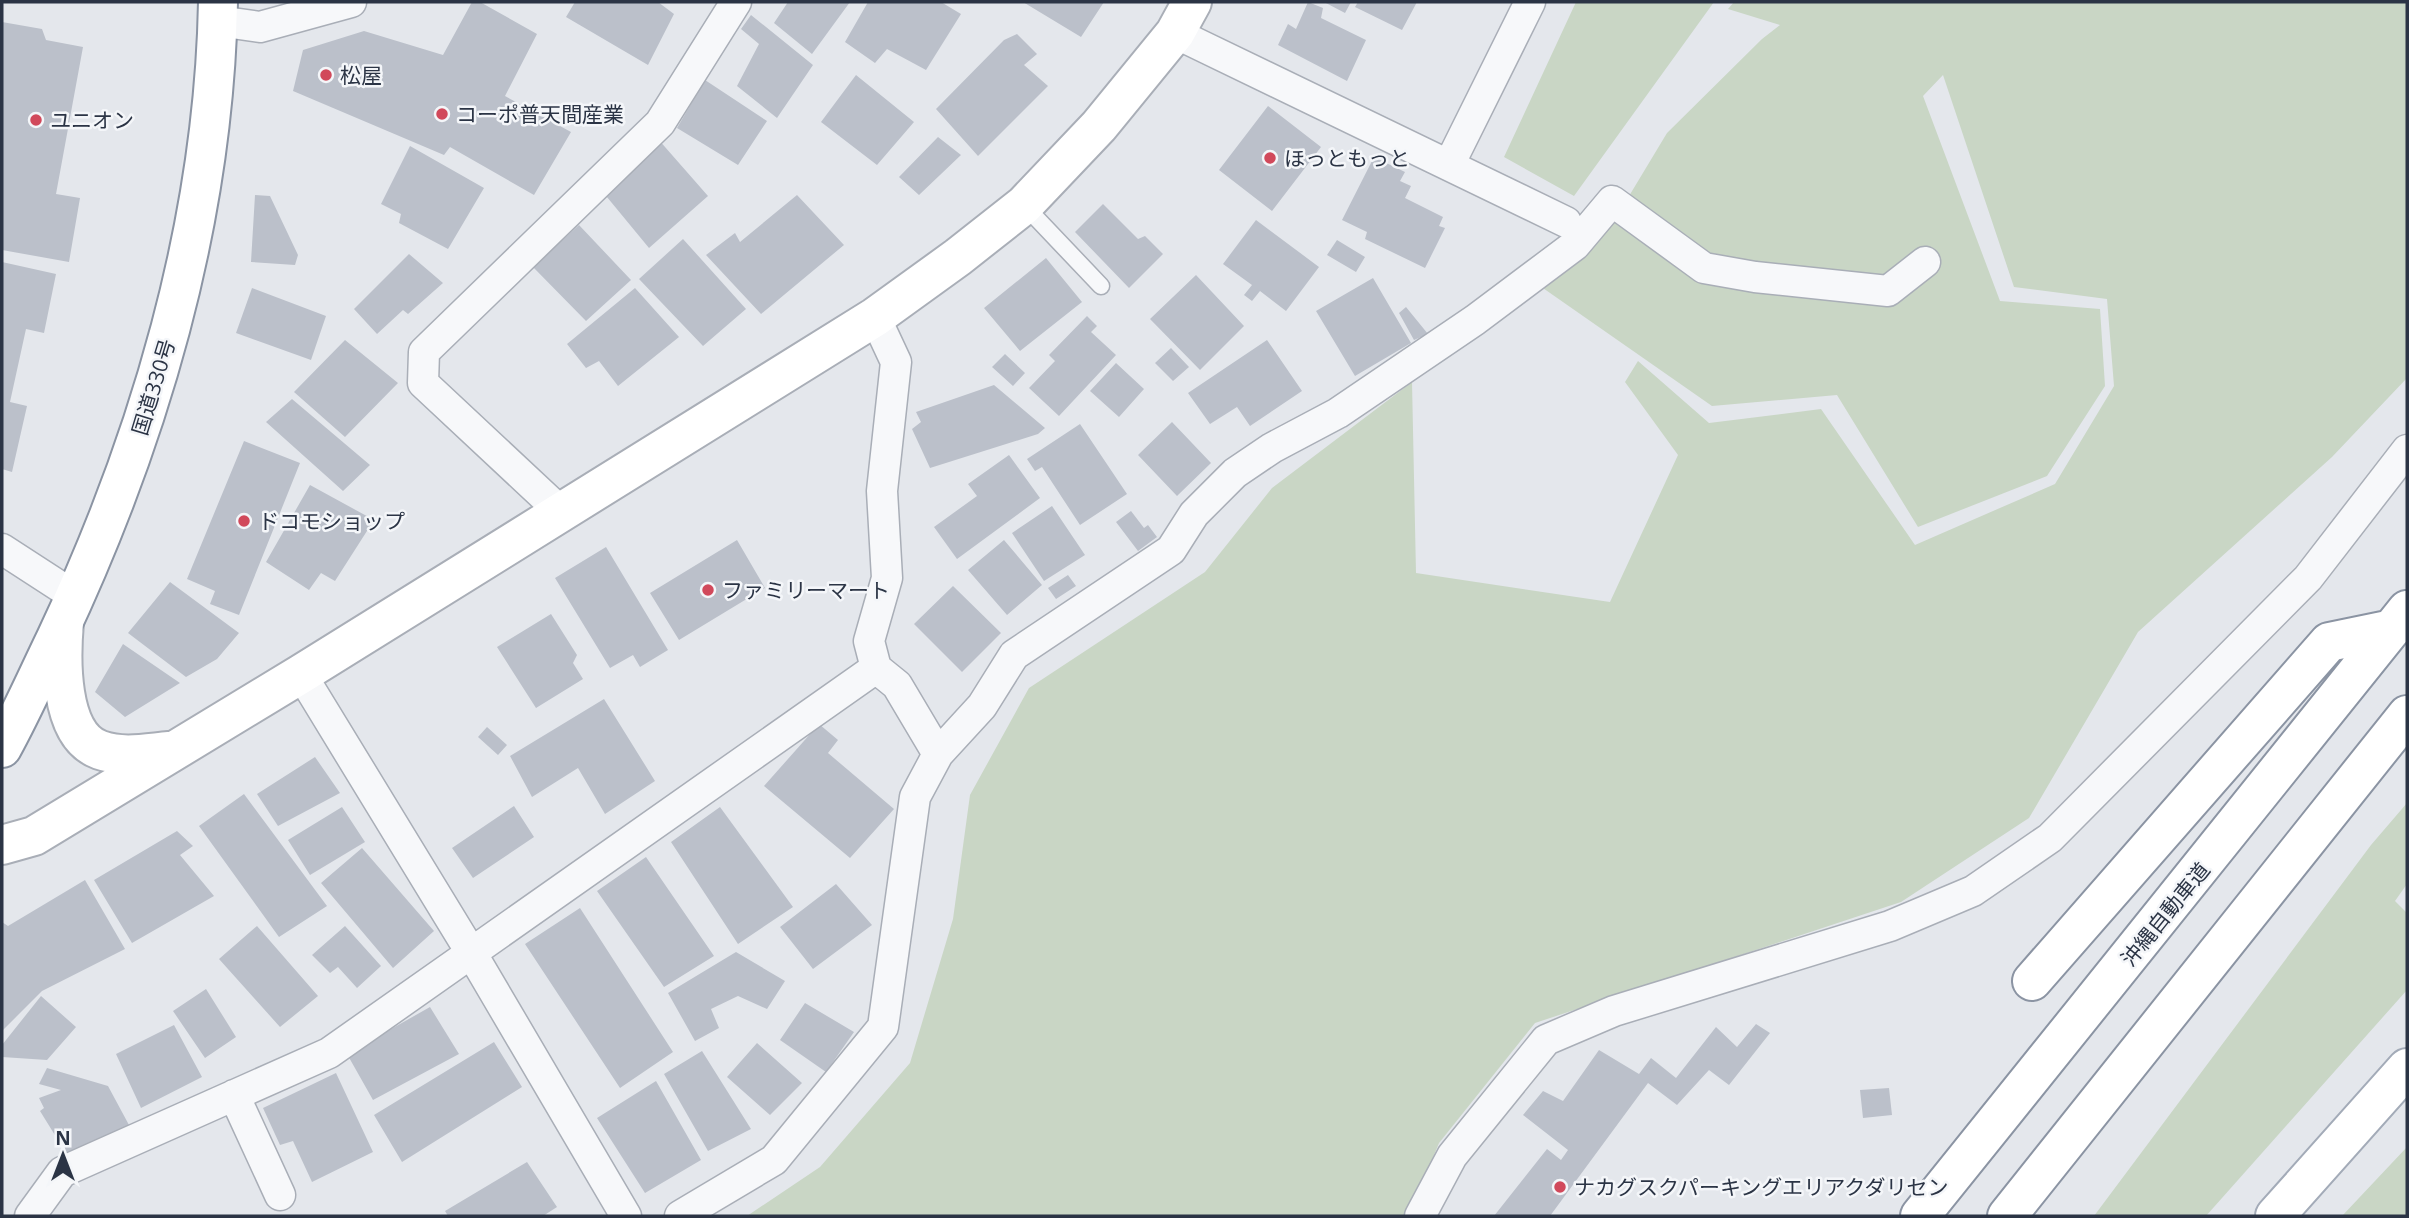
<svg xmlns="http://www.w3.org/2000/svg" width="2409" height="1218" font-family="'Open Sans','Noto Sans JP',sans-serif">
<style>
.green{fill:#c9d6c5}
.building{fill:#bbc0ca}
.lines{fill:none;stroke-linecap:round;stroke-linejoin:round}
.lane-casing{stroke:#a9aeb7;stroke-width:19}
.street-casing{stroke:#a9aeb7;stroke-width:33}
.secondary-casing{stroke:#a9aeb7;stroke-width:42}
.primary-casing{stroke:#a3abb8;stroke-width:42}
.highway-casing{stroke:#8b94a3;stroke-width:42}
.lane{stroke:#f7f8fa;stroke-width:16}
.street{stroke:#f7f8fa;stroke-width:30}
.secondary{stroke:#fff;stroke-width:38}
.primary{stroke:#fff;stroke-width:38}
.highway{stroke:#fff;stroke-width:38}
.poi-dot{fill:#d1495b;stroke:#f4f6f9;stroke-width:2.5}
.labels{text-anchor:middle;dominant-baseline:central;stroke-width:5;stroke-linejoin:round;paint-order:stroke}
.poi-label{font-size:21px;fill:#2b3445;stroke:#f4f6f9;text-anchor:start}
.street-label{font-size:21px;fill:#2b3445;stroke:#f4f6f9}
</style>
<rect width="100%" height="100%" fill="#e4e7ec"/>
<path class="green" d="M1576,2H1714L1574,196L1504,157Z
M1734,2H2407V378L2332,457L2138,632L2029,818L1901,902L1535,1023L1439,1143L1409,1216H747L820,1167L910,1063L953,919L970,795L1029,688L1205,572L1272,488L1412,382L1416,573L1610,602L1678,455L1625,382L1638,361L1709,423L1821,409L1915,545L2055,484L2114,386L2107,299L2014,287L1943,75L1923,96L2000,301L2100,309L2105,386L2047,476L1918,527L1837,395L1712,406L1540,286L1617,216L1667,133L1762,39L1780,25L1728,9Z
M2407,803V884L2395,901L2407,913V990L2206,1216H2094L2371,845Z
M2407,1147V1216H2342Z"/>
<path class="building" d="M472,2H480L537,34L505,96L571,132L534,195L450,147L444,155L293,91L303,50L364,31L443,55Z
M575,2H658L674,14L648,65L566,17Z
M788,2H850L812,54L774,23Z
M868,2H941L961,14L926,70L887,49L875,63L845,42Z
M1023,2H1104L1081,37Z
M1308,2L1323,8L1321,18L1366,40L1347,81L1278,45L1288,24L1296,29Z
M1324,2H1351L1345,13Z
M1358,2H1417L1402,30L1355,7Z
M751,15L813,65L777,118L737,86L759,44L741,29Z
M2,22L42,29L46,40L83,47L56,194L80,198L69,262L2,250Z
M1017,34L1037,54L1024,65L1048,86L978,156L936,109L1004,40Z
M856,75L914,122L877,165L821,122Z
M705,80L767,121L738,165L677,128Z
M1268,106L1321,147L1272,211L1219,170Z
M938,137L961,155L919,195L899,177Z
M658,139L708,196L649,248L602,191Z
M410,146L484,188L448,249L399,223L401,214L381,204Z
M1374,157L1405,172L1400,181L1411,186L1405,198L1443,217L1439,226L1445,228L1425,268L1365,239L1367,232L1342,220Z
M255,195L270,196L298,255L295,265L251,262Z
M797,195L844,245L761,314L706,255L735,233L740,242Z
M1103,204L1138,239L1145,236L1163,254L1129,288L1075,232Z
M1256,220L1319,267L1286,311L1260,291L1252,301L1244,295L1252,285L1223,264Z
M579,225L631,280L586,321L533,267Z
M683,239L746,309L703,346L639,279Z
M1337,240L1365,257L1356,272L1327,255Z
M409,254L443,283L408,314L403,310L377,334L354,309Z
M1046,258L1082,302L1020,351L984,308Z
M2,262L56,274L44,333L26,329L10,402L27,406L12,472L2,469Z
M1196,275L1244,326L1200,370L1150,319Z
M1373,278L1411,343L1355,376L1316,311Z
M252,288L326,316L311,360L236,333Z
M635,288L679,337L618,386L599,361L586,368L567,344Z
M1406,307L1428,334L1414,340L1399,313Z
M1087,316L1097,326L1091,332L1116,355L1059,416L1029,388L1055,361L1049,355Z
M345,340L398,383L345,437L294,392Z
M1267,340L1302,391L1250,426L1237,407L1210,424L1188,393Z
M1171,348L1189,367L1173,381L1155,363Z
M1005,354L1025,373L1013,386L992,367Z
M1116,363L1144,389L1119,417L1090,391Z
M994,385L1045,428L1038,434L930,468L912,429L921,422L916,412Z
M292,399L370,465L343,491L266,422Z
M1172,422L1211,463L1177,496L1138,455Z
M1080,424L1127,494L1080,525L1042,467L1035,471L1027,459Z
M244,441L300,463L239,615L210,604L215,591L187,579Z
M1009,455L1040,498L957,559L934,527L977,496L968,484Z
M310,485L374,520L335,581L321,573L309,590L266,562Z
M1052,506L1085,555L1044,581L1012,533Z
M1131,511L1144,528L1148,525L1157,537L1138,551L1116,522Z
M737,540L765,588L679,640L650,593Z
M1004,540L1042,585L1007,615L968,570Z
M606,547L668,650L640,667L633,655L610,668L555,578Z
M1068,575L1076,586L1056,599L1048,588Z
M170,582L239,633L217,659L186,677L128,633Z
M953,586L1001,633L962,672L914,624Z
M551,614L577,655L573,663L583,679L536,708L497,647Z
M123,644L180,683L125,717L95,692Z
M604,699L655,781L605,814L578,768L532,797L510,756Z
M819,724L838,740L828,753L894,809L850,858L764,786Z
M487,727L507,745L498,755L478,737Z
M315,757L340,793L278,826L257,794Z
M244,794L327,906L279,937L199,826Z
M514,806L534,837L473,878L452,848Z
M342,807L365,842L310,875L288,840Z
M720,807L793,907L738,944L671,842Z
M177,831L193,846L180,855L214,896L132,943L94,880Z
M362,848L434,931L393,968L321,883Z
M646,857L714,956L664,987L597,891Z
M85,880L125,949L42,991L2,1031V922L8,926Z
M836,884L872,925L813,969L780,927Z
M580,908L673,1052L620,1088L525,944Z
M257,926L318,996L280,1027L219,959Z
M345,926L381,966L357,988L338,967L330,973L312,955Z
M736,952L785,981L767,1009L738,996L711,1009L719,1028L695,1041L668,993Z
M206,989L236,1037L205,1058L173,1011Z
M41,996L76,1027L47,1060L2,1057V1045Z
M805,1003L854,1032L826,1072L780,1040Z
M430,1007L459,1054L373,1100L347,1054Z
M1756,1024L1770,1033L1729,1085L1709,1070L1677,1105L1648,1083L1550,1216H1494L1547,1149L1561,1160L1568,1150L1523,1115L1543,1091L1563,1101L1599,1050L1639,1074L1651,1058L1676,1078L1716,1027L1737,1047Z
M174,1025L202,1077L141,1108L116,1054Z
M494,1042L522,1087L402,1162L374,1115Z
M757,1043L802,1083L770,1115L727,1077Z
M702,1051L751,1129L708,1151L664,1074Z
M47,1068L108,1086L129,1125L66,1153L40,1111L44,1108L39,1098L61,1090L39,1084Z
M336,1073L373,1152L312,1182L293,1141L280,1145L263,1108Z
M656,1081L701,1160L645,1193L597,1118Z
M1889,1088L1892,1115L1863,1118L1860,1090Z
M527,1162L557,1207L543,1216H448L445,1211Z"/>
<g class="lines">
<g class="lane-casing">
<path id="lane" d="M1024,205L1101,286"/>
</g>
<g class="street-casing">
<path id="street" d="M218,21L260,27L351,2
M1175,33L1566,222
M1449,165L1530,2
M561,512L423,383L424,352L660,123L736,2
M2,549L76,597
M301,674L472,954L626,1216
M938,754L982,706L1014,655L1171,550L1194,514L1235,473L1272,448L1338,413L1475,320L1575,245L1612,201L1704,268L1755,277L1888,291L1925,262
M234,1095L280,1195
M30,1216L62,1172L329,1053L876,668
M680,1216L774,1160L883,1027L915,797L938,754L897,685L876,668L869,641L887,578L882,491L896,362L875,317
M1420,1216L1452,1156L1546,1040L1614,1011L1890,926L1973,891L2050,838L2308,578L2407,450"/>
</g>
<g class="secondary-casing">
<path id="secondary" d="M64,622C61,656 58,735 100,750C123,758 146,753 169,751
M2,845L34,836L301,674L875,317L958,257L1024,205L1099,126L1175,33L1192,2"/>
</g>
<g class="primary-casing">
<path id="primary" d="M2275,1216L2407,1068"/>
</g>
<g class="highway-casing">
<path id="highway" d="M2,748C22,712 38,675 56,638C149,441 214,222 218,2
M2032,981L2329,642L2392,629
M1920,1216L2407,610
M2007,1216L2407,715"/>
</g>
<use href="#lane" class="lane"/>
<use href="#street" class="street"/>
<use href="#secondary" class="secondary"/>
<use href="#primary" class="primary"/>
<use href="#highway" class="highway"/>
</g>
<g class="poi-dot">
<circle cx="326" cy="75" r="7"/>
<circle cx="442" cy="114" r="7"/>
<circle cx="36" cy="120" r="7"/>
<circle cx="1270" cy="158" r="7"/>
<circle cx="244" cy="521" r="7"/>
<circle cx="708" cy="590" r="7"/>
<circle cx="1560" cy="1187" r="7"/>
</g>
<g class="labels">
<g class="poi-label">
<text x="340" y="75">松屋</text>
<text x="456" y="114">コーポ普天間産業</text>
<text x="50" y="120">ユニオン</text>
<text x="1284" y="158">ほっともっと</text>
<text x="258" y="521">ドコモショップ</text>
<text x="722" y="590">ファミリーマート</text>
<text x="1574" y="1187">ナカグスクパーキングエリアクダリセン</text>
</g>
<g class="street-label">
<text transform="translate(153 387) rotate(-73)">国道330号</text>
<text transform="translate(2165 914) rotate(-51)">沖縄自動車道</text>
</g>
</g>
<rect width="2409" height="1218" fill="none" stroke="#2b3445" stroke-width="7"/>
<g transform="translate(63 1155)" stroke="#f4f6f9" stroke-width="5" paint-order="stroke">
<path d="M0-5L12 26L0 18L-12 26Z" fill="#2b3445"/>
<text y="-10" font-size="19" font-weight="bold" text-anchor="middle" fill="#2b3445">N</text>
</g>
</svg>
